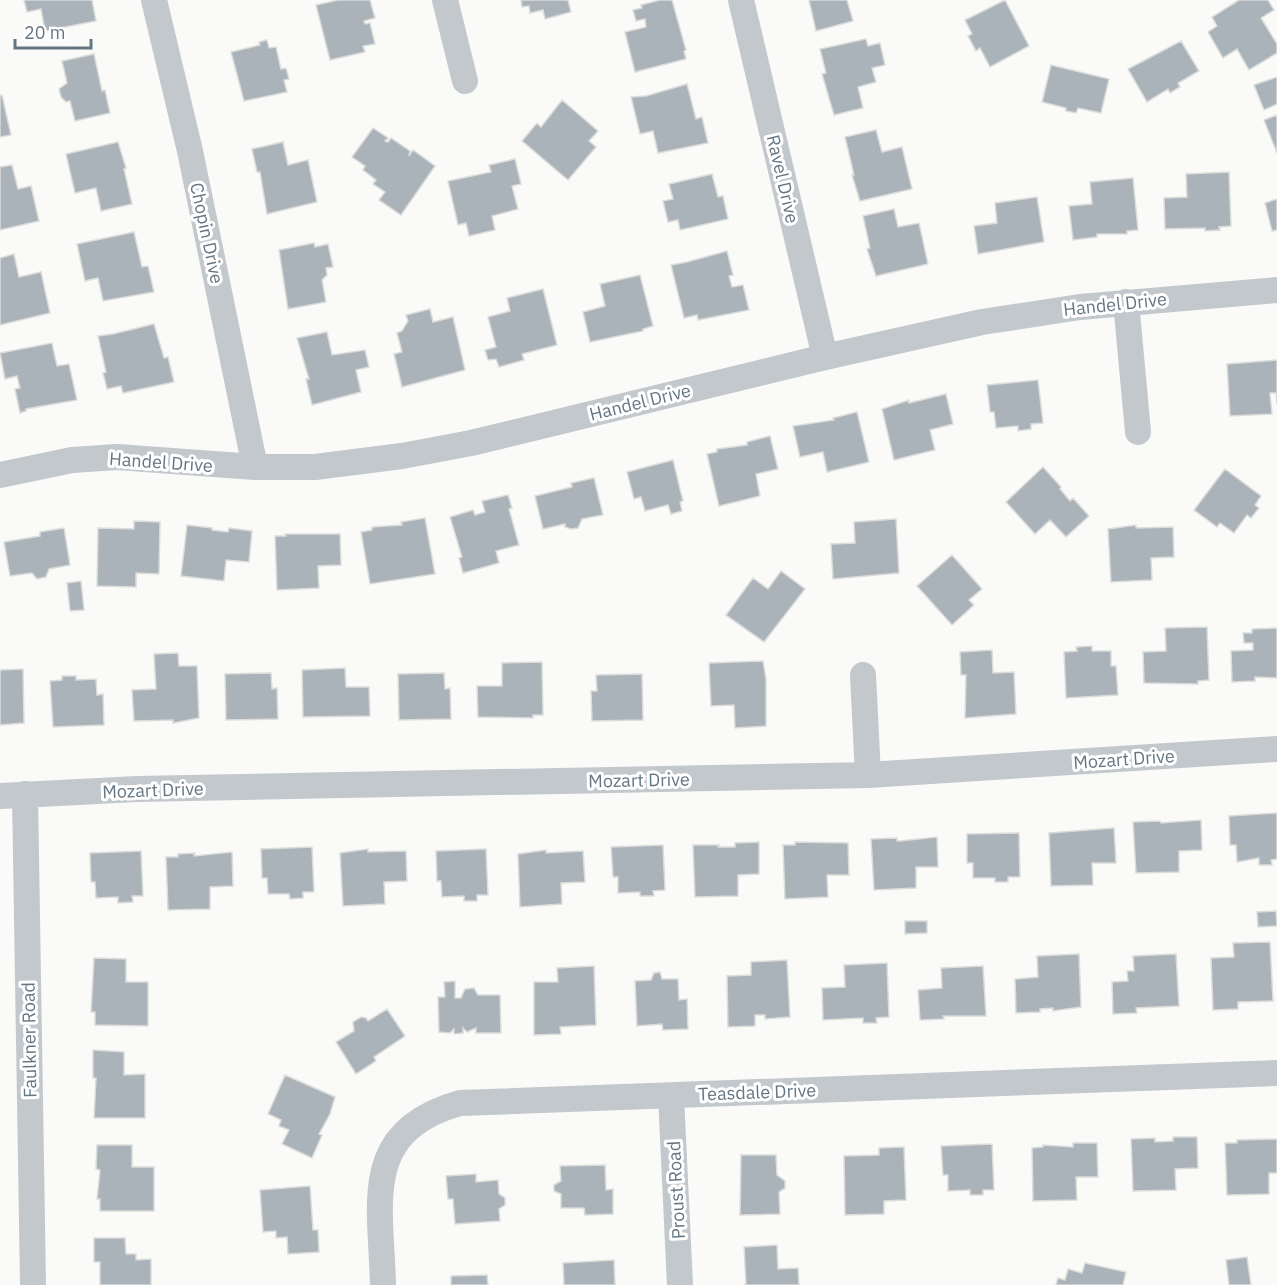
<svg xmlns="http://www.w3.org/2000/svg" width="1277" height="1285" font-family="'IBM Plex Sans',sans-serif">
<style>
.building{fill:#aab3b9;stroke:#dcdcda;stroke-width:1.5}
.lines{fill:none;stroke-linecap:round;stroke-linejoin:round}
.minor{stroke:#c3c8cc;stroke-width:26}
.labels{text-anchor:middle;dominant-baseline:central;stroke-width:6;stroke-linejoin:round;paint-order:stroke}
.street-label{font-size:18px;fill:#657683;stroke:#fff}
</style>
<rect width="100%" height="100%" fill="#fafaf8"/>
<path class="building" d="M24,0H92L96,21L45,31L41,9L27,12Z
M338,0H370L375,18L364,21L365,24L370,23L375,44L363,46L365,52L330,60L316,5Z
M521,0H568L571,12L545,19L543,10L530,13L529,6L522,7Z
M660,0H672L686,50L684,51L686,59L635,72L625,32L646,27L645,19L636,21L633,10L642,8L641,5Z
M809,0H847L853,21L816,31Z
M1005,0L1029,46L990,67L980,48L976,51L968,36L972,34L965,20Z
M1239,0H1268L1274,10L1261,18L1277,44V53L1249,70L1237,49L1223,58L1208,32L1217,26L1212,17Z
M866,39L868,46L880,43L885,65L872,68L876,82L858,87L863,108L834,115L822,74L826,73L820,49Z
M267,40L269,48L276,47L281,69L286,68L289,79L284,80L287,92L244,101L231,52L260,45L259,42Z
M1181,41L1199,71L1178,83L1180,87L1170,93L1168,89L1147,102L1128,69Z
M94,54L102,91L105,90L110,113L75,121L70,101L66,102L61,97L59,89L67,83L62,61Z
M1051,65L1109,79L1101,113L1078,108L1076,113L1066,111V108L1042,102Z
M1277,77V104L1264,110L1254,85Z
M687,84L696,119L702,117L708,143L658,153L653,131L640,134L631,97L646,96Z
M2,95L11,135L0,137V96Z
M562,100L598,131L589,141L596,147L568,180L522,141L537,123L541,127Z
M1277,115V153L1264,120Z
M373,128L388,138L385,141L388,142L391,138L410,151L409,156L413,150L435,166L401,215L379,200L385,192L373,184L376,180L363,170L365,166L352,157Z
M876,130L882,152L902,147L912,189L860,201L852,175H854L845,137Z
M118,142L126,168L124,169L132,204L101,211L96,188L75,193L66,154Z
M283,142L288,165L308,160L317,202L267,214L260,172H257L252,149Z
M515,159L521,184L512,186L518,209L492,216L495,230L469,236L466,223L458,225L448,181L491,172L489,165Z
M12,165L18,189L31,186L39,221L0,230V167Z
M1229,172L1231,226L1219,227L1220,230L1205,231V228L1165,229L1164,198L1187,197L1186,174Z
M712,174L718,197L723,196L728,219L680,230L678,220L668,222L663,201L673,199L669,184Z
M1133,178L1138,230L1127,231V234H1097V237L1073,240L1069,206L1092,204L1090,182Z
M1037,197L1044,242L978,254L974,226L997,223L995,203Z
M1277,199V230L1272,231L1265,203Z
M894,209L898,227L919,223L928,264L876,276L867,249L870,248L863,216Z
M134,232L142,267L148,266L154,292L103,301L98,278L85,281L77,244Z
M314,243L315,247L328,244L333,267L326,268L327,275L322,280L326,302L288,309L279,250Z
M727,251L733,275L729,276L732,287L743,285L749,310L698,320L697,315L684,318L671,265L687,262Z
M14,254L19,277L41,272L50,313L0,325V258Z
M640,275L653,326L643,329V331L590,342L583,312L605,306L600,284Z
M543,289L557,345L522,354L524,360L499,367L496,359L488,360L485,350L496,347L488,317L510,311L507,298Z
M430,309L433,322L453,317L465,370L402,387L394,354L402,352L397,333L402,331L408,321L406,315Z
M154,324L164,358L168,357L174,382L123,393L121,386L107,389L103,373L106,372L98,336L113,334Z
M327,332L332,355L365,350L369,367L356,370L361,392L312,405L306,379H309L297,338Z
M52,343L57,366L69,364L77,400L26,409V411L20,413L15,389L20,388L17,376L5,379L0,353Z
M1277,360V404L1276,393H1270L1272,414L1230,416L1227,364Z
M1038,380L1043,423L1031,424V429L1018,431V426L996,428L994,412H990L987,385Z
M946,394L953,424L930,430L935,450L894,460L882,409L909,400V403Z
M857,412L869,462L827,472L823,452L800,457L793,426L834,420L833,418Z
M770,436L778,469L756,474L760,496L719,506L707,454L717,452V449L747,445V442Z
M673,460L683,501L680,502L682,511L671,514L668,505L645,511L641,497L634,499L627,472Z
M1043,467L1061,487L1060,489L1070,501L1073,498L1089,516L1066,537L1050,520L1035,534L1006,502Z
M1225,469L1261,496L1255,505L1259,508L1251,518L1247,515L1234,533L1220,523L1217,527L1194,510Z
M594,478L603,515L582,519L578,528L571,529L565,527V524L543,529L535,496L572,487L571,483Z
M508,495L512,508L509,509L519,545L496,551L499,563L463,573L459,558L462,557L450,517L473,510L475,515L485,512L482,501Z
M425,518L435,574L370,584L361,532L372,530V527L402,525L401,522Z
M896,519L899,573L833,579L831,544L855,543L854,522Z
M134,521L160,522L159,574L136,573V587L97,586L98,528L134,529Z
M187,525L212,528V530L228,532L229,528L252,531L249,562L226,560L224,581L181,576Z
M1136,525V528L1173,527L1174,557L1151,558L1152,580L1111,582L1108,529Z
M64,528L70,565L49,569L46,577L37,579L32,573L10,576L4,542L40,536V532Z
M285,534H340L341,565L318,566L319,588L277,590L275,536H286Z
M952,555L982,589L969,600L974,605L952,625L917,586Z
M781,571L805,589L764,642L726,615L753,578L768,589Z
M81,581L84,610L70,611L67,583Z
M1207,627L1209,680L1198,681V684L1144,683L1143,652L1166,651L1165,628Z
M1277,628V678L1255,677V681L1232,682L1231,651L1253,650V643H1244L1243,633H1252V629Z
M1092,646V651H1111V666H1116L1118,695L1066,698L1064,652L1077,651L1076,647Z
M992,650L993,673L1014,672L1016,714L965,718L966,675H961L960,652Z
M178,653L179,666H197L199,718L173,723V720L134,721L132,690L156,689L154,654Z
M763,661L766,679V726L735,728L734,705L711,706L709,663Z
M542,662L543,715H533V718L478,717L477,686H502V663Z
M345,668L346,687H369L370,716L303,717L302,670Z
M23,669L24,723L0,725V670Z
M271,673L272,689L277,688L278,719L226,720L225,674Z
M444,673L445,689L450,688L451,719L399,720L398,674Z
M642,674L643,720L592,721L591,691H597L596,675Z
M62,676H76V680L96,679L97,695L103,694L104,725L53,727L50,681L62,680Z
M1277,813V859L1271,860L1272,865H1259V858L1237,862L1236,845H1230L1229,816Z
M1201,820L1202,850L1179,851V872L1136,873L1133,822L1160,821L1161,823Z
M1114,828L1116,863H1092L1093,885L1051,886L1049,833Z
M1019,833L1020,877H1008V882H995V878H973V863H967V834Z
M937,837L938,867H916V888L874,890L871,839L897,838V841H900Z
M759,842V874L738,875V896L695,897L693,845H719L718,847H735V843Z
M795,842L848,843L849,875H827L828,897L785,899L783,845H795Z
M663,845L665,890L653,891L654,896H640V892L618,893V877H613L611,847Z
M312,847L314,892H303V898L290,899L289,894H268L267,878H262L261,849Z
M368,849V852L406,851L407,881L384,882L385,904L343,906L340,853Z
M486,849L488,895H477V901H464V896L442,897L441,881H437L436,851Z
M546,850V853L583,851L585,882L561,883L562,904L520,907L518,854Z
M141,851L143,896H132L133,902L118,903V897L96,898L95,882H91L90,853Z
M232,852L233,886L210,887V909L168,910L166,857H178V854L195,853L194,856Z
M1276,911L1277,926L1258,927L1257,912Z
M905,921H927V933L905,934Z
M1270,942L1273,1001L1238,1002V1009L1213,1010L1211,958L1234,957L1233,943Z
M1079,954L1081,1007L1053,1011V1008L1040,1009V1012L1016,1013L1015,979L1038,977L1037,956Z
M1176,954L1179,1006L1136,1008L1137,1013L1113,1014L1112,982L1128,981L1127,971H1134L1133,956Z
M94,958L126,959V982H148V1026L95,1025V1012H91Z
M787,960L790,1017L765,1019V1015H755V1026L728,1027L727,976L751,975V962Z
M887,963L889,1017L876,1018L877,1023H863V1018L823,1020L822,988L845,987L844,965Z
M594,966L596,1025L560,1027L561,1034L534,1035V982H558L557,968Z
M983,966L986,1016H943L944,1019L920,1020L918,990L942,988L941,968Z
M660,972L662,979H678L679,1000L687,999L688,1029L663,1030L662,1024L637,1026L635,981L651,980L654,973Z
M455,981V998H461L465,989L474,988L478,995H500L501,1033H476V1028L467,1032L463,1028V1033L454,1034V1029L450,1033L439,1032L438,997H445L444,982Z
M387,1009L405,1036L374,1057L376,1061L356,1074L336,1042L354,1031L353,1022L361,1017L366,1018L368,1021Z
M93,1050L124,1052V1075L145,1074V1118H94L96,1078H93Z
M285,1075L335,1097L330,1114L319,1134L322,1135L312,1158L282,1144L289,1130L279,1126L281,1120L268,1114Z
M1173,1137H1197L1198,1168L1175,1169L1176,1190L1133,1191L1131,1139L1155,1138V1142L1173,1141Z
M1277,1139V1173H1269V1194L1227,1195L1225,1143H1237V1140Z
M1073,1143H1097L1098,1177H1076L1077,1200L1033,1201L1032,1148L1043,1147V1145L1073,1147Z
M992,1144L994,1190H983V1195H970V1190L948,1191V1175H943L941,1146Z
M97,1145H132V1167H154V1211H100V1199H97L100,1170L96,1169Z
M904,1147L906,1200L884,1201V1214L845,1215L844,1156L879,1155V1148Z
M741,1155H776L777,1175L785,1181V1188L779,1192L780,1214L740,1215Z
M605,1165L606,1190L613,1189V1214L585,1215L584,1208H561V1194L554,1191V1185L561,1181L560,1166Z
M476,1174V1182L498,1180L499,1194L505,1198V1205L499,1209L500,1221L455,1224L453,1199H448L446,1176Z
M310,1186L313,1230H318L319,1252L288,1254L287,1237L276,1238V1231L263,1232L260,1190Z
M94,1238H125L126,1254H136V1260L151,1259V1285H100V1262H94Z
M777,1245L778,1269L798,1268L799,1285H744L746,1284L744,1247Z
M1247,1257L1251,1285H1229L1226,1260Z
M614,1260L615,1285H564L563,1263Z
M1085,1263L1126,1272L1123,1285H1056L1058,1278L1065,1280L1068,1269L1082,1273Z
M487,1275L488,1285H451V1276Z"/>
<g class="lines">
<path class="minor" d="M154,0L190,151L255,467
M445,0L465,81
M741,0L825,357
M1126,302L1138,432
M0,475L72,460L117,457L255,467H315L402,456L471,443L825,357L982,322L1080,307L1277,290
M863,675L868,775
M25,794L33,1285
M0,796L137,789L868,775L1277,749
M671,1096L680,1285
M383,1285C381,1202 360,1131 460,1103L1277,1073"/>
</g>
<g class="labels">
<g class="street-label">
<text transform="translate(783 179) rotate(77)">Ravel Drive</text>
<text transform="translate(207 233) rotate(78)">Chopin Drive</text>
<text transform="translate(1115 304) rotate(-6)">Handel Drive</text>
<text transform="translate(640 402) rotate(-14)">Handel Drive</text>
<text transform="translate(161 462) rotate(4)">Handel Drive</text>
<text transform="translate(1124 759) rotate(-4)">Mozart Drive</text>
<text transform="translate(639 780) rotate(-1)">Mozart Drive</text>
<text transform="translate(153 790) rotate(-2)">Mozart Drive</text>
<text transform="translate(29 1040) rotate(-91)">Faulkner Road</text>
<text transform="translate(757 1092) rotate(-2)">Teasdale Drive</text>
<text transform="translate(676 1190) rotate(-93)">Proust Road</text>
</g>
</g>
<path d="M15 39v9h76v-9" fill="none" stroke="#657683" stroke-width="3"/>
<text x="24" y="39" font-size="18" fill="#657683" stroke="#ffffff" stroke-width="4.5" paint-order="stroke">20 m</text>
</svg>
